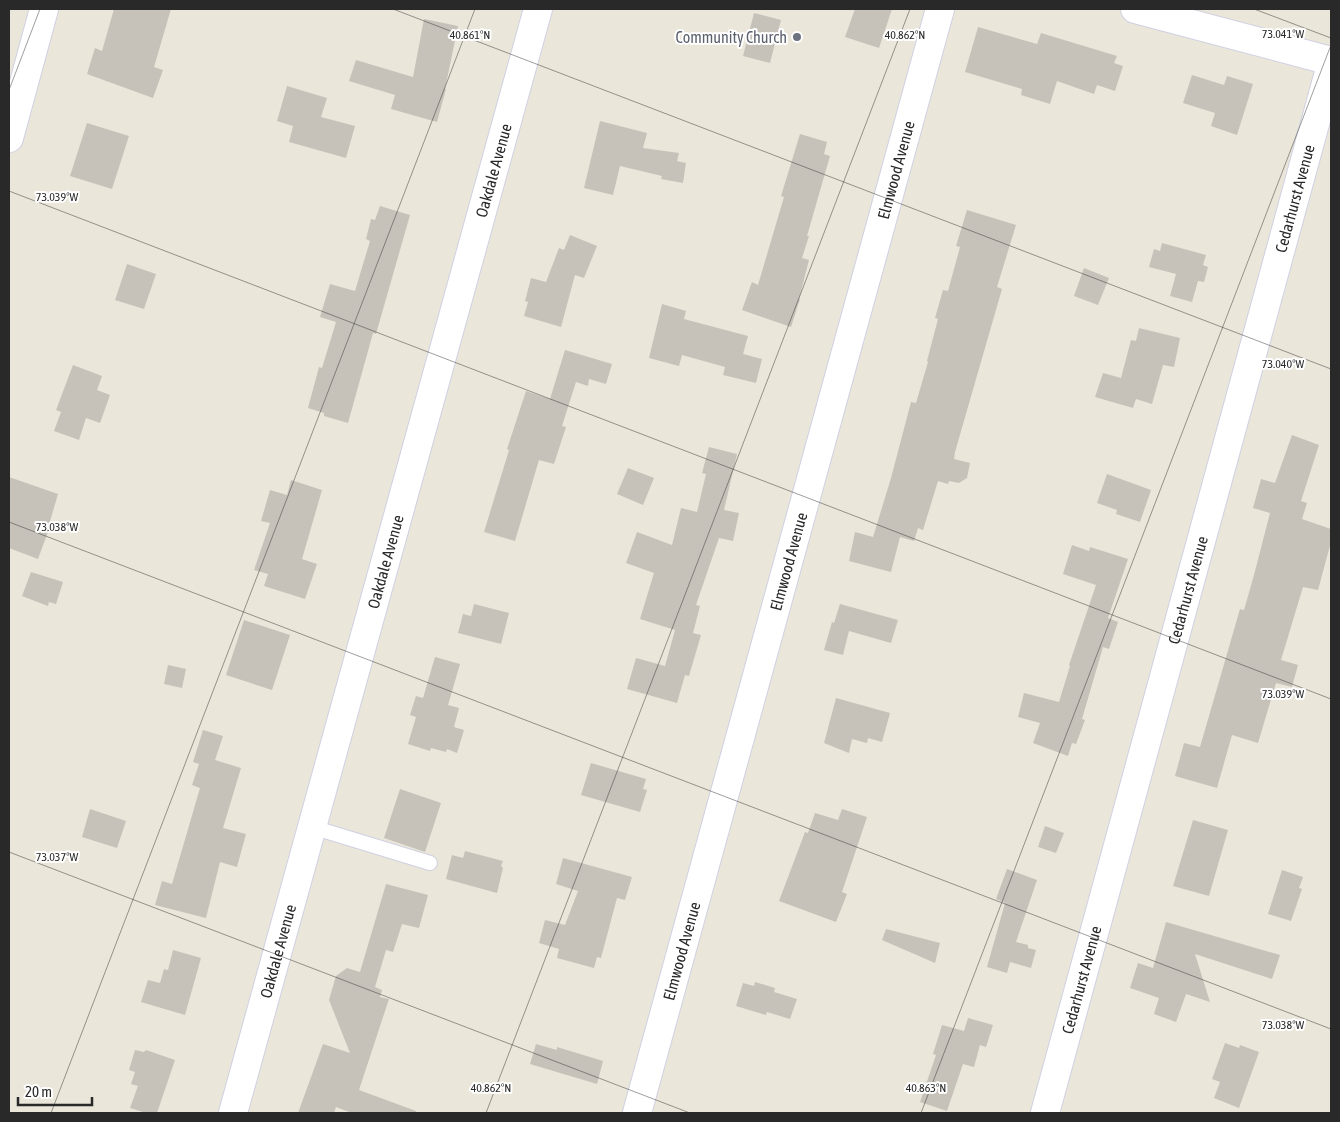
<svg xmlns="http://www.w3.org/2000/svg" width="1340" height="1122" font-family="'Asap Condensed',sans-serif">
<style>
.building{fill:#c6c2ba}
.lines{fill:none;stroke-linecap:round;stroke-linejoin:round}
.service-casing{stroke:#cfd1e2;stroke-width:16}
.minor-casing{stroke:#cfd1e2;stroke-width:30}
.tertiary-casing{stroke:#cfd1e2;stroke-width:30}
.service{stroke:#fff;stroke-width:14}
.minor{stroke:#fff;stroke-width:28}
.tertiary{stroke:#fff;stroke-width:28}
.ticks{fill:none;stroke:#292929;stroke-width:1;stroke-opacity:0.45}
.worship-dot{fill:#6b7280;stroke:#fff;stroke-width:2}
.labels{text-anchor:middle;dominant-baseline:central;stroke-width:4;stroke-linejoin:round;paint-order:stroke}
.worship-label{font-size:16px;fill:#5b616d;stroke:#fff;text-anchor:end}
.street-label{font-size:16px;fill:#292929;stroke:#fff}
.ticks-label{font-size:12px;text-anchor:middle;fill:#292929;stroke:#fff;stroke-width:4;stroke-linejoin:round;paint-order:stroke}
</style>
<rect width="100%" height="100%" fill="#ebe6da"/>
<path class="building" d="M114,9H171L154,67L163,70L153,98L87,74L95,48L102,51Z
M855,9H892L879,48L845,37Z
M754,13L781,20L770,63L743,56Z
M424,19L458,26L445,89H446L437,122L391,109L395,95L349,81L356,60L413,77Z
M978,27L1037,44L1041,33L1117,56L1114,63L1123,66L1115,91L1097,85L1094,94L1057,81L1050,104L1021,95L1022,89L965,72Z
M1192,75L1224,85L1227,76L1253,84L1237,135L1211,126L1215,113L1183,103Z
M287,86L327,98L321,117L355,126L346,158L289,142L293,126L277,121Z
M600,121L647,133L643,148L679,153L677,161L686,163L683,183L661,179L662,176L620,166L613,195L584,188Z
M87,123L129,136L112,189L70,176Z
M800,134L827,142L824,154L830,156L807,236H809L802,258L809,260L799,299H800L791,327L742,310L752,282L758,285L784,197L781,196Z
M380,206L410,215L376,334L373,333L348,423L324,416V413L308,408L319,367L322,368L336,322L320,317L330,284L355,291L370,241L366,239L371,219L375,220Z
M967,210L1016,225L997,287L1002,289L955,452L954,459L970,463L967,478L959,483L949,481L948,484L938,481L923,530L918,528L914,541L900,537L891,572L849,561L855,532L873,537L891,478L911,402L916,403L928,362L927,361L938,319L935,318L943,290L948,291L960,247L956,246Z
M570,235L597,246L584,278L575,275L561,327L524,316L528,302L525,301L531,278L546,282L559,248L564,250Z
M1162,243L1206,255L1203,265L1208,267L1204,282L1198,281L1192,302L1170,296L1176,274L1149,267L1154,249L1160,251Z
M127,264L156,274L144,309L115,300Z
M1084,268L1109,278L1098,305L1074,296Z
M662,304L686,311L684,319L748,336L743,354L762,359L756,383L723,375L725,367L682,355L679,366L649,358Z
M1139,328L1180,338L1174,367L1163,365L1152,404L1136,399L1133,408L1095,397L1103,373L1121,378L1131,340L1136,341Z
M565,350L612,364L606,384L589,379L588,386L576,382L562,426L566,427L554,464L539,460L515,541L484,532L509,450L507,449L526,391L550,399Z
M73,365L102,376L97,390L110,395L100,423L86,418L79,440L54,431L61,412L56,410Z
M1292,435L1319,445L1301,501L1307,503L1302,519L1331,529V542L1318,590L1303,587L1281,660L1298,665L1292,687L1276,683L1258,743L1232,735L1217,788L1175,776L1184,743L1200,747L1240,609L1244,610L1254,575L1270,513L1253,508L1261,479L1275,483Z
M709,447L737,454L724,510L739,513L733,541L719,538L696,605L700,606L693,633L701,635L689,676L685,675L677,703L627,689L636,658L665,666L675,630L640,619L654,573L626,563L637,532L672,545L681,508L697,512L706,474L702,473Z
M628,468L654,478L643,505L617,494Z
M1107,474L1151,490L1140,522L1116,514L1117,510L1097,503Z
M9,477L58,494L48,528L49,529L38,559L9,548Z
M291,480L322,490L302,559L317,564L305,599L264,586L268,574L254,570L270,523L261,521L270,490L287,495Z
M1072,545L1089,551L1090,547L1128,559L1108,618L1118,622L1109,649L1103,647L1082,719L1085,720L1076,744L1072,743L1068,756L1033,743L1040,723L1018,717L1024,693L1059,702L1070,666L1069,665L1096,585L1063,574Z
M31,572L63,582L56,604L49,602L48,606L22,596Z
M474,604L509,613L501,644L458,633L463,614L471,616Z
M840,604L898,620L891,643L849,631L843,655L824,650L832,622L834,623Z
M244,620L290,635L272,690L226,675Z
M435,657L460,664L448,705L459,708L454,727L464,730L457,753L447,749L446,752L431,748L430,751L408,744L416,717L410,715L416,696L423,698Z
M168,665L186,669L182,688L164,684Z
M836,698L890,713L882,742L868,738L867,743L852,739L849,753L824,743Z
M203,730L223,736L215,760L241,768L223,828L246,834L237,867L220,862L206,918L155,905L162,881L172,884L200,788L192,785L199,764L193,762Z
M591,763L646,779L643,789L647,790L640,812L581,795Z
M400,789L441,803L425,852L384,838Z
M90,809L126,821L117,848L82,837Z
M842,809L867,817L842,892L847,894L836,922L779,901L805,832L808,833L815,813L838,820Z
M1193,820L1228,830L1209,896L1173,886Z
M1045,826L1064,833L1056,853L1038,847Z
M465,851L503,861L501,866L503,868L497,893L446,879L452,855L463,858Z
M563,858L632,877L625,900L617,898L601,958L597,957L594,968L557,958L559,949L539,943L545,920L565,925L578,891L556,884Z
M1007,869L1037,880L1016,942L1028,945V948L1036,950L1031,968L1010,962L1007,973L987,967L1005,903L996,899Z
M1282,870L1303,877L1299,888L1302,889L1291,921L1268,914Z
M386,884L428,895L419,928L402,924L393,952L386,950L375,987L382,990L380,997L389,999L359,1090L416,1111V1113H352L336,1107L334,1113H298L323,1044L350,1053L329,1000L336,976L347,968L360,972Z
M1166,922L1280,955L1272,979L1195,954L1210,1002L1186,994L1176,1022L1154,1014L1159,998L1130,988L1138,963L1153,968Z
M886,929L940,943L935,963L882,940Z
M173,950L201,958L185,1015L141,1002L148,980L160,983L164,969L168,970Z
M755,982L775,988L774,992L797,999L790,1019L767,1012L766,1015L736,1006L743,983L754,986Z
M968,1018L993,1025L986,1047L980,1045L974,1067L963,1064L947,1111L920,1102L936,1055L933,1054L942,1025L964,1031Z
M1225,1043L1239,1048L1240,1045L1259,1052L1239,1108L1214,1098L1220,1082L1212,1079Z
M536,1044L557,1050V1047L603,1061L597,1084L530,1064Z
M135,1050L144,1052L146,1050L175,1060L157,1113H146L130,1108L138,1086L131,1084L135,1072L129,1070Z"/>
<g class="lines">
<g class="service-casing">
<path id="service" d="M312,827L430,863"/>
</g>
<g class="minor-casing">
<g id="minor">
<path d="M9,138L44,9"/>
<path id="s1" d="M233,1113L538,9"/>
<path id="s2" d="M637,1113L940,9"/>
<path id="s3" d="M1045,1113L1331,65"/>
</g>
</g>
<g class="tertiary-casing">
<path id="tertiary" d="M1135,9L1331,61"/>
</g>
<use href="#service" class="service"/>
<use href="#minor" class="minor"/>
<use href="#tertiary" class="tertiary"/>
</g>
<path class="ticks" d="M393,9L1331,369M1254,9L1331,38M9,90L40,9M9,191L1331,699M9,522L1331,1029M9,852L690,1113M51,1113L475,9M486,1113L910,9M921,1113L1331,45"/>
<circle class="worship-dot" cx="797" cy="37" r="5"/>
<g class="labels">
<g class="worship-label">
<text x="787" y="37">Community Church</text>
</g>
<g class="street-label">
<text stroke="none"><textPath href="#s2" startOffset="978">Elmwood Avenue</textPath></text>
<text stroke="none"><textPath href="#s1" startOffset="978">Oakdale Avenue</textPath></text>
<text stroke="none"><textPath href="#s3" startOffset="948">Cedarhurst Avenue</textPath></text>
<text stroke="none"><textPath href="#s1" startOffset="572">Oakdale Avenue</textPath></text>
<text stroke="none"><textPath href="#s2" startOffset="572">Elmwood Avenue</textPath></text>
<text stroke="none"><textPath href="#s3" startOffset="542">Cedarhurst Avenue</textPath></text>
<text stroke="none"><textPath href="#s1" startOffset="168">Oakdale Avenue</textPath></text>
<text stroke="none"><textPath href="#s2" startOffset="168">Elmwood Avenue</textPath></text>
<text stroke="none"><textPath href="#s3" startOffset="138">Cedarhurst Avenue</textPath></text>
</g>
</g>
<g class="ticks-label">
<text x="1283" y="38">73.041°W</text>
<text x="470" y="39">40.861°N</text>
<text x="905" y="39">40.862°N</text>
<text x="57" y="201">73.039°W</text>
<text x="1283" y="368">73.040°W</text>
<text x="57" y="531">73.038°W</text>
<text x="1283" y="698">73.039°W</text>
<text x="57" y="861">73.037°W</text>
<text x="1283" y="1029">73.038°W</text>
<text x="491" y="1092">40.862°N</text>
<text x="926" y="1092">40.863°N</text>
</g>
<rect width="1340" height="1122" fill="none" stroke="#292929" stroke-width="20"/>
<path d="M18 1097v8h74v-8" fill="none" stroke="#292929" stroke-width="2.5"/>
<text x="25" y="1097" font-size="15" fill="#292929" stroke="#ffffff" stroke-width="4" paint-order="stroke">20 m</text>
</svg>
